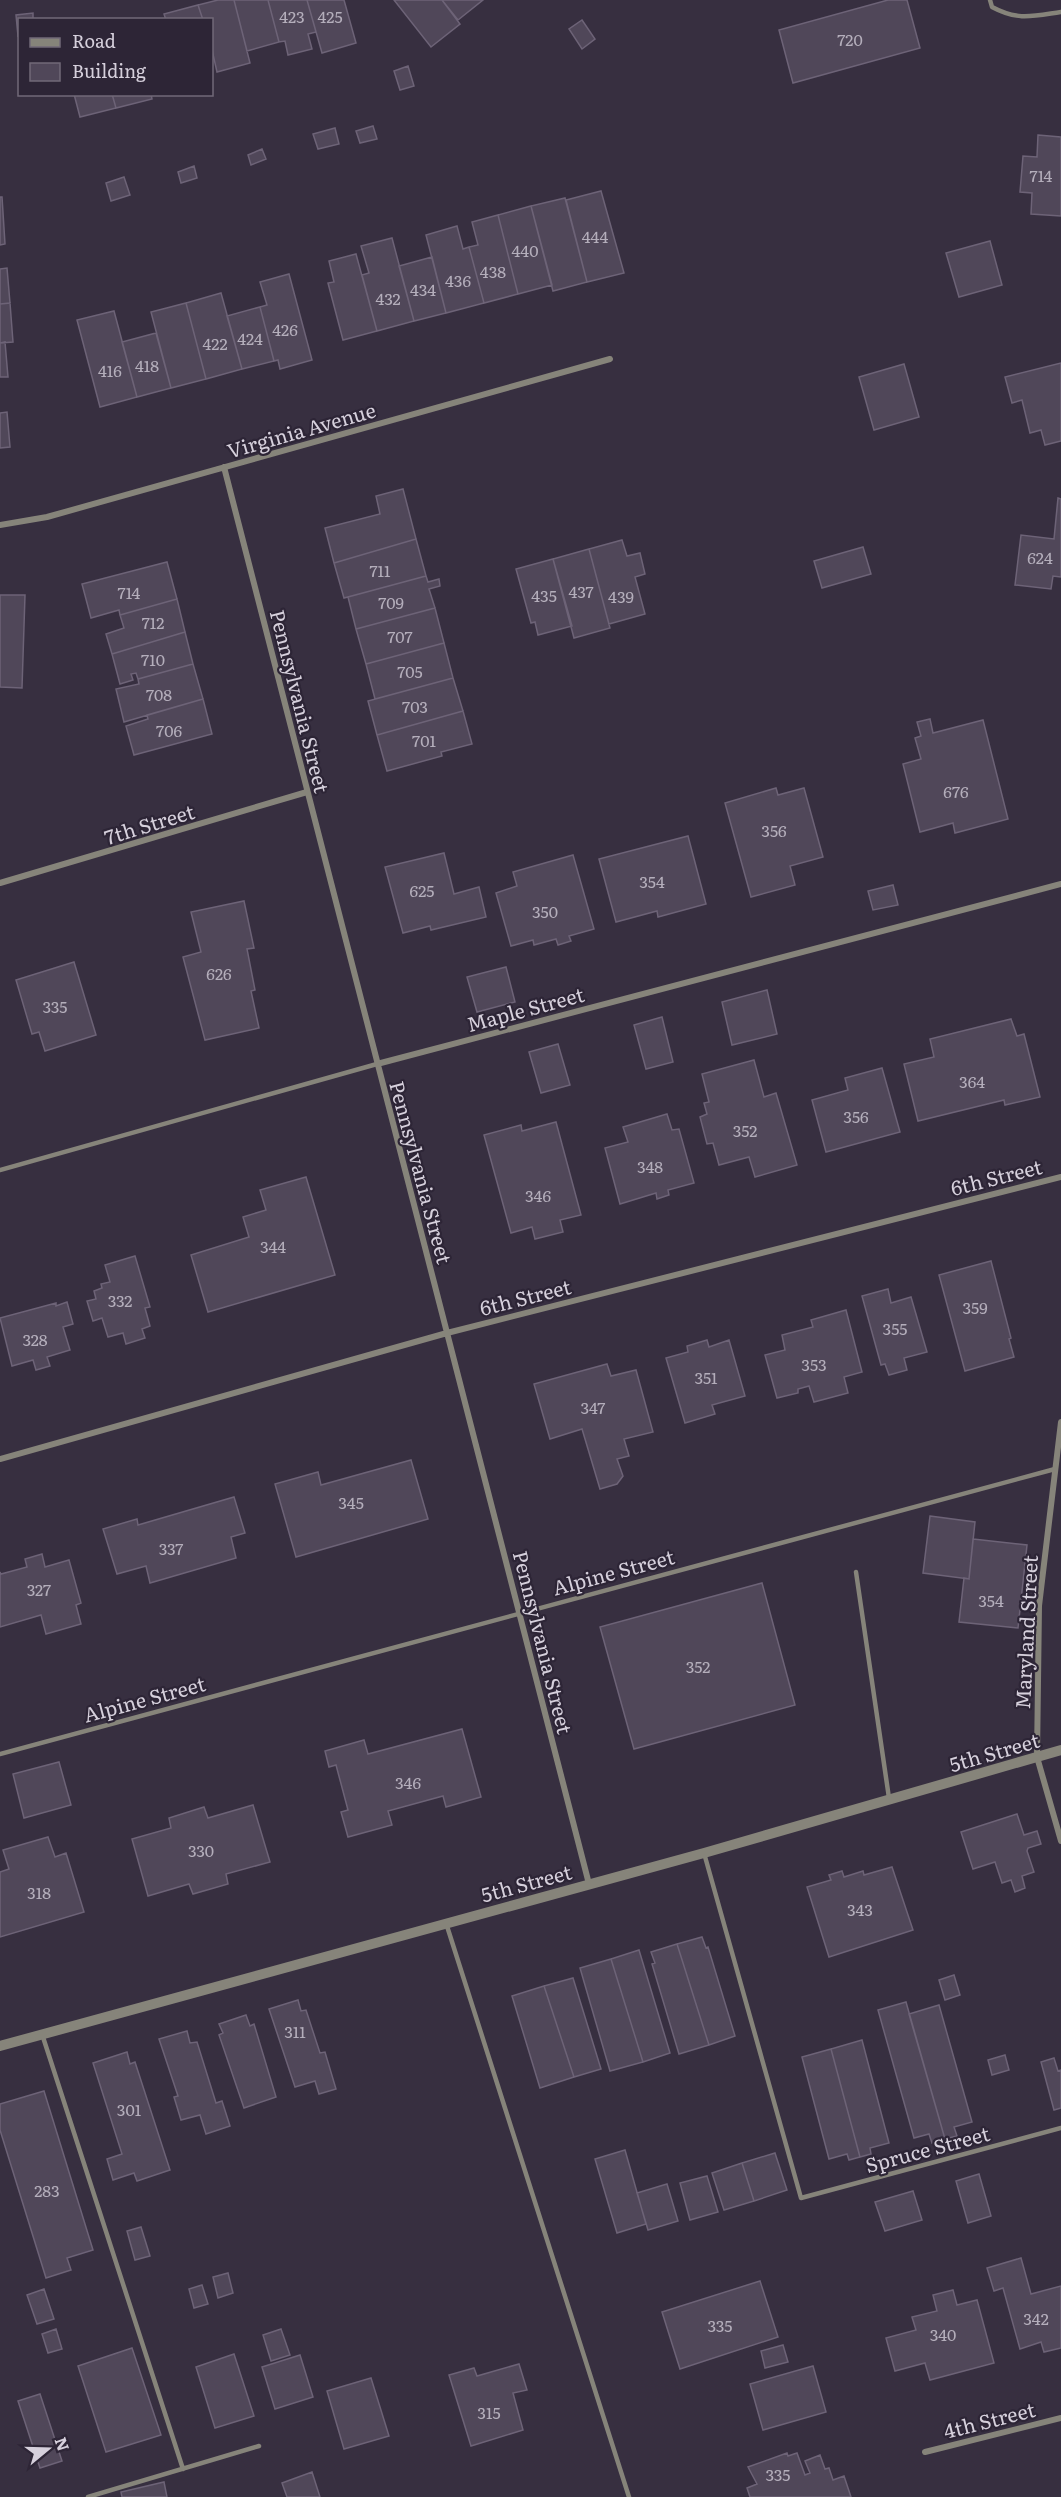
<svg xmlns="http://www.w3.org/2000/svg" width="1061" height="2497" font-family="Literata,serif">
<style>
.building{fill:#504759;stroke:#6d6377;stroke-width:1.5}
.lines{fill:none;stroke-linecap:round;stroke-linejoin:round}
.service{stroke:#86847a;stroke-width:4.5}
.minor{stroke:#86847a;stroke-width:6}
.tertiary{stroke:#86847a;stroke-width:10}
.labels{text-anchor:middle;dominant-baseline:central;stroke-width:4.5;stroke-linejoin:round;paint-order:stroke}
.number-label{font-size:16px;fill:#b4aebb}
.street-label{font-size:20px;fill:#d6d0dc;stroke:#2d2536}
</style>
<rect width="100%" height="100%" fill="#372f40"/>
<path class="building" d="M218,0H234L250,63L217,72L212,50V20H203L198,5Z
M234,0H268L279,42L247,51Z
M268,0H307L316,32L308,34L312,49L288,55L285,41L279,42Z
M307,0H344L356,43L322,53Z
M394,0H442L460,24L431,47Z
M442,0H483L458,20Z
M888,0H907L920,48L793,83L779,30Z
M198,5L203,20H166L164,14Z
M33,13V20H20V35L18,36L16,15Z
M582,20L595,39L582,49L569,29Z
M408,66L414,86L400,90L394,71Z
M74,94H112L116,108L80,117Z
M112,94H151L152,99L116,108Z
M373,126L377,139L360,143L356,131Z
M335,128L339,144L318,149L313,134Z
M1038,135L1061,137V216L1031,214L1032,193L1020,192L1023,156L1037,157Z
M262,149L266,159L251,165L248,155Z
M194,166L197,178L181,183L178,172Z
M124,177L130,195L111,201L106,183Z
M601,191L624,273L587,282L566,200Z
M0,197H2L5,244L0,245Z
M565,198L587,282L553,291L531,206Z
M531,206L552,285L518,294L498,215Z
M498,215L518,294L484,303L469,247L478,245L472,222Z
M457,226L463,249L469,247L484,303L446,313L426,235Z
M392,238L414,321L377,331L362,275L369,273L361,246Z
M990,241L1002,285L959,297L946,253Z
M356,254L377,331L343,340L328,283L334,282L329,261Z
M432,257L446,313L414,321L399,266Z
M7,268L10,303L0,304V269Z
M289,274L312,360L280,369L278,360L274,361L260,307L267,305L260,282Z
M221,293L242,369L206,379L186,303Z
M10,303L13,342L0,343V304Z
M186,303L206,379L171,388L151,312Z
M260,307L274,361L242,369L227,316Z
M114,311L137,397L100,407L77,320Z
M156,333L171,388L137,397L122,342Z
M5,342L8,377H0V343Z
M1061,363V441L1045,445L1041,430L1030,433L1022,400L1012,403L1005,377Z
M904,364L919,417L874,430L859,377Z
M7,412L10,447L0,448V413Z
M403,489L416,539L334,563L325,528L380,514L376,496Z
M1058,498L1061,499V577L1053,576L1051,589L1015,585L1021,535L1054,539Z
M416,539L426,576L344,598L334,563Z
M622,540L627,556L640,553L645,574L635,577L645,614L609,624L589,549Z
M863,547L871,574L822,588L814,561Z
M589,549L610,628L574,638L553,559Z
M553,559L572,626L538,635L535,622L531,623L516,569Z
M167,562L177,599L120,615L119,610L91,618L82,584Z
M426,576L428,582L439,579L440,586L429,589L435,608L356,629L348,597Z
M0,595H25L22,688L0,687Z
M177,599L185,632L112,654L106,634L124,628L120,615Z
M435,608L444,643L366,664L356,629Z
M185,632L193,664L138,679L136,673L131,674L133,680L120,684L112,654Z
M444,643L453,678L375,699L366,664Z
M193,664L203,699L124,722L116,689L139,684L138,679Z
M453,678L463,711L377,735L368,701Z
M203,699L212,734L134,755L126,726L148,719L147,715Z
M463,711L472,744L441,752L442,756L387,771L377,735Z
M930,719L933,733L983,720L1008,819L955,833L953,823L920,832L903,764L921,759L915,738L921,736L917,722Z
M776,788L778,795L804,788L823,857L790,866L795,885L751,897L725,803Z
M688,836L706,904L658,917L657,911L616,922L599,859Z
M444,853L454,894L479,887L486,917L431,930L430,926L403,933L385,867Z
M573,855L594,929L569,936L571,941L558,945L556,939L534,945L533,940L511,946L496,893L517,886L513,872Z
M893,885L898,905L873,910L868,891Z
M244,901L254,948L247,949L255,990L251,991L259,1028L205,1040L183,957L201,952L191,912Z
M74,962L96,1035L45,1051L39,1032L32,1034L16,980Z
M506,967L515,1002L477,1012L467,977Z
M767,990L777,1034L732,1045L722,1002Z
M662,1017L673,1062L646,1069L634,1025Z
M1011,1019L1017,1036L1024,1034L1040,1097L1005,1105L1004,1100L918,1121L904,1064L934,1057L930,1039Z
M558,1044L570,1085L541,1093L529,1052Z
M754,1060L764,1097L776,1093L797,1165L755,1177L749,1157L719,1165L713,1143L707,1144L700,1117L707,1114L704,1103L709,1102L702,1074Z
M882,1068L900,1132L826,1152L812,1100L848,1090L845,1078Z
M667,1114L672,1130L679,1129L694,1183L668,1190L669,1195L657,1199L656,1193L620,1204L605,1148L628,1142L623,1127Z
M556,1122L581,1215L560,1220L563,1232L535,1239L532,1227L511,1233L484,1135L521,1125L522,1131Z
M306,1177L335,1275L208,1312L191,1255L249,1237L243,1217L266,1210L260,1190Z
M135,1256L150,1307L145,1308L150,1326L142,1329L145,1338L126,1344L123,1333L108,1337L102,1318L93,1321L87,1301L96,1299L94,1291L102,1288L101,1284L110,1282L105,1265Z
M991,1261L1011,1338L1009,1339L1014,1357L965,1371L939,1275Z
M888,1289L891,1303L911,1297L927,1352L904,1358L907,1370L889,1375L885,1364L881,1365L862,1296Z
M67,1302L73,1324L63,1327L70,1350L47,1357L50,1366L36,1370L33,1360L12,1366L0,1318L56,1303V1306Z
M846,1310L862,1372L844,1377L848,1393L814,1402L809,1386L798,1389V1393L777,1398L765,1355L785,1350L782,1335L813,1327L811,1320Z
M707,1340L709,1347L729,1340L745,1396L712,1405L715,1414L685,1423L666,1358L688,1352L687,1346Z
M607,1364L611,1376L636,1370L653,1432L624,1439L629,1456L617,1459L623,1476L617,1484L600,1489L582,1429L550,1439L534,1384Z
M411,1460L428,1519L296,1557L275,1484L318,1472L321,1485Z
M234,1497L245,1533L231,1537L236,1558L150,1583L146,1566L117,1574L103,1529L137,1519L138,1525Z
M930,1516L975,1522L969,1579L923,1573Z
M973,1539L1027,1545L1018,1628L959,1622L964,1578L969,1579Z
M42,1554L45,1567L69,1560L81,1603L76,1605L81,1624L46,1634L41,1615L0,1627V1572L1,1574L27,1567L25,1559Z
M762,1583L795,1705L634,1749L600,1627Z
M462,1729L481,1797L446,1807L443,1796L388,1811L392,1825L348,1837L341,1812L348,1810L336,1765L329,1767L325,1751L364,1740L368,1754Z
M59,1762L71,1805L24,1818L13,1774Z
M253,1805L270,1862L226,1874L228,1884L193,1894L189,1884L148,1896L132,1839L171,1828L169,1818L204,1807L208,1818Z
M1017,1814L1024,1835L1037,1831L1041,1844L1028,1848L1027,1851L1034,1872L1022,1876L1025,1888L1015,1892L1011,1880L1002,1883L995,1862L973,1869L961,1832Z
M48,1837L55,1857L66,1853L84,1912L0,1937V1872L9,1869L3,1850Z
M892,1867L913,1930L829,1957L807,1887L831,1880L829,1875L842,1871L844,1877L863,1871L864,1875Z
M702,1937L706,1948L708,1947L735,2036L709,2045L677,1944Z
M677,1944L709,2045L679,2054L652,1964L655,1963L651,1952Z
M639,1950L670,2053L643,2062L611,1959Z
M611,1959L643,2062L610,2071L580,1968Z
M954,1975L960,1995L945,2000L939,1980Z
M573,1978L601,2069L574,2077L544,1986Z
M544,1986L574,2077L540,2088L512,1996Z
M298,2000L301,2011L306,2010L320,2053L325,2052L336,2089L319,2094L315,2081L295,2087L269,2009Z
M906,2002L945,2139L932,2143L929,2134L914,2138L878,2010Z
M939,2005L972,2122L954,2127L957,2136L945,2139L909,2014Z
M246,2015L250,2026L254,2024L276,2097L244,2108L219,2035L223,2033L219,2024Z
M187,2031L190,2043L197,2042L216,2103L222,2101L230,2126L206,2134L200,2115L181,2120L174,2097L178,2096L159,2039Z
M862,2040L889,2143L870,2148L871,2154L860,2157L831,2049Z
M831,2049L860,2157L849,2160L847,2154L829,2159L802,2057Z
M127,2052L130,2064L135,2062L170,2170L137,2181L134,2173L113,2180L107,2159L122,2154L93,2063Z
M1005,2055L1009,2070L992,2075L988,2060Z
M1054,2058L1058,2071L1061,2070V2108L1054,2110L1041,2062Z
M44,2091L93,2250L67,2258L71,2270L46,2278L0,2130V2104Z
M625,2150L646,2224L617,2233L595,2159Z
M775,2153L787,2190L754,2201L742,2163Z
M742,2163L754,2201L724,2210L712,2173Z
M979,2174L991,2216L968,2223L956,2181Z
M707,2176L718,2212L690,2220L680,2183Z
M667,2184L678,2221L648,2230L637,2193Z
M913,2191L922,2220L885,2231L875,2202Z
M141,2227L150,2256L135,2260L127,2231Z
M1021,2258L1031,2294L1061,2286V2348L1044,2352L1041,2342L1020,2349L1003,2288L994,2291L987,2268Z
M228,2273L233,2293L218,2298L213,2277Z
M760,2281L778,2337L680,2369L662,2312Z
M202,2285L208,2304L194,2308L189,2289Z
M44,2289L54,2319L37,2324L27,2295Z
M953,2290L957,2305L977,2300L994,2363L930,2380L925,2363L895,2371L886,2338L916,2330L912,2317L937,2311L933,2295Z
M56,2329L62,2349L48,2353L42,2334Z
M281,2329L290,2355L271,2361L263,2335Z
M783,2345L788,2362L765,2368L761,2351Z
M132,2348L161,2435L106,2452L78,2366Z
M234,2354L254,2416L215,2428L196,2367Z
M300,2355L313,2397L275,2409L262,2367Z
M519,2364L527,2390L513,2393L523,2430L471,2446L449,2375L474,2368L477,2376Z
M813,2366L826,2412L763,2430L750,2384Z
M371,2378L389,2436L344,2449L327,2391Z
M40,2394L62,2461L40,2468L18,2401Z
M787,2453L788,2456L797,2453L805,2475L810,2473L805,2461L820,2455L825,2469L829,2468L833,2480L844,2476L851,2497H750L747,2488L757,2484L748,2467Z
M312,2472L320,2497H287L282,2483Z
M164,2482L167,2497H122L121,2492Z"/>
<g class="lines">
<path class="service" d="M990,0L992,7C1018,21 1033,16 1061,12
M0,1170L377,1064
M856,1572L889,1798
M0,1754L1055,1469
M704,1853L801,2198L1061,2128
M446,1923L629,2497
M42,2034L183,2469
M88,2497L259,2446"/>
<path class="minor" d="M224,467L589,1884
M0,525L47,517L610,359
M0,883L307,792
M377,1064L1061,884
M1061,1422L1039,1606L1037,1757L1061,1841
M0,1459L447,1333L1061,1177
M925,2452L1061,2418"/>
<path class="tertiary" d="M0,2046L704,1853L1061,1750"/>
</g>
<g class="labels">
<g class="number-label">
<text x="292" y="16">423</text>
<text x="330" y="16">425</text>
<text x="850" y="39">720</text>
<text x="1041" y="175">714</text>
<text x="595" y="236">444</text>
<text x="525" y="250">440</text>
<text x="493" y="271">438</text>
<text x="458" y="280">436</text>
<text x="423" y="289">434</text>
<text x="388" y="298">432</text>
<text x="285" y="329">426</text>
<text x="250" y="338">424</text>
<text x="215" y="343">422</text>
<text x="147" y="365">418</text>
<text x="110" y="370">416</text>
<text x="1040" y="557">624</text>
<text x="380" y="570">711</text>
<text x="581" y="591">437</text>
<text x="129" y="592">714</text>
<text x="544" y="595">435</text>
<text x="621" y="596">439</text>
<text x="391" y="602">709</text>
<text x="153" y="622">712</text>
<text x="400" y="636">707</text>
<text x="153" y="659">710</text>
<text x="410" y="671">705</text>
<text x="159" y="694">708</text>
<text x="415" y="706">703</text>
<text x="169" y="730">706</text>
<text x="424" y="740">701</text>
<text x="956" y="791">676</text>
<text x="774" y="830">356</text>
<text x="652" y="881">354</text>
<text x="422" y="890">625</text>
<text x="545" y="911">350</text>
<text x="219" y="973">626</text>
<text x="55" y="1006">335</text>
<text x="972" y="1081">364</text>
<text x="856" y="1116">356</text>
<text x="745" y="1130">352</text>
<text x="650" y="1166">348</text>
<text x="538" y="1195">346</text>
<text x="273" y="1246">344</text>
<text x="120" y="1300">332</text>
<text x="975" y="1307">359</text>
<text x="895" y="1328">355</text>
<text x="35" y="1339">328</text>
<text x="814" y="1364">353</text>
<text x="706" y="1377">351</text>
<text x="593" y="1407">347</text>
<text x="351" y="1502">345</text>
<text x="171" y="1548">337</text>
<text x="39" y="1589">327</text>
<text x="991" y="1600">354</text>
<text x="698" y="1666">352</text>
<text x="408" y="1782">346</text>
<text x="201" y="1850">330</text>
<text x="39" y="1892">318</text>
<text x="860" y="1909">343</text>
<text x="295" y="2031">311</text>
<text x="129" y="2109">301</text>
<text x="47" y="2190">283</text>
<text x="1036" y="2318">342</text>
<text x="720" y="2325">335</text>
<text x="943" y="2334">340</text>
<text x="489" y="2412">315</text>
<text x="778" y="2474">335</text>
</g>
<g class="street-label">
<text transform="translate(301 429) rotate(-16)">Virginia Avenue</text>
<text transform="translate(301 701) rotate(76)">Pennsylvania Street</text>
<text transform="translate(149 823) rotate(-17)">7th Street</text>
<text transform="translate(525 1008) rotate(-15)">Maple Street</text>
<text transform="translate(422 1172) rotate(75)">Pennsylvania Street</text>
<text transform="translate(996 1176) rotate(-14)">6th Street</text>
<text transform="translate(525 1296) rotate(-14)">6th Street</text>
<text transform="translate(613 1571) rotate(-15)">Alpine Street</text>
<text transform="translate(1025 1632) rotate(-87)">Maryland Street</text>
<text transform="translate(544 1642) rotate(76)">Pennsylvania Street</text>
<text transform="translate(144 1698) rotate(-15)">Alpine Street</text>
<text transform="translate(994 1751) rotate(-16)">5th Street</text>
<text transform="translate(526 1882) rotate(-15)">5th Street</text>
<text transform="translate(927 2148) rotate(-15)">Spruce Street</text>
<text transform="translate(989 2419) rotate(-14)">4th Street</text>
</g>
</g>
<rect x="18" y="18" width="195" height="78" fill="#2d2536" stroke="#716978" stroke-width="1.5"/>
<rect x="30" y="38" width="30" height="9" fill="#86847a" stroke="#716978" stroke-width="1.5"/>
<text x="72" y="48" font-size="18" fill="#d6d0dc">Road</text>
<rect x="30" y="63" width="30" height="18" fill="#504759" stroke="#716978" stroke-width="1.5"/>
<text x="72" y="78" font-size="18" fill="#d6d0dc">Building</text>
<g transform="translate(48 2449) rotate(71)" stroke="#2d2536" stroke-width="4.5" paint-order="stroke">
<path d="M0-4.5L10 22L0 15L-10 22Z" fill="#d6d0dc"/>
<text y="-9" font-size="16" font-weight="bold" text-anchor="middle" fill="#d6d0dc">N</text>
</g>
</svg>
